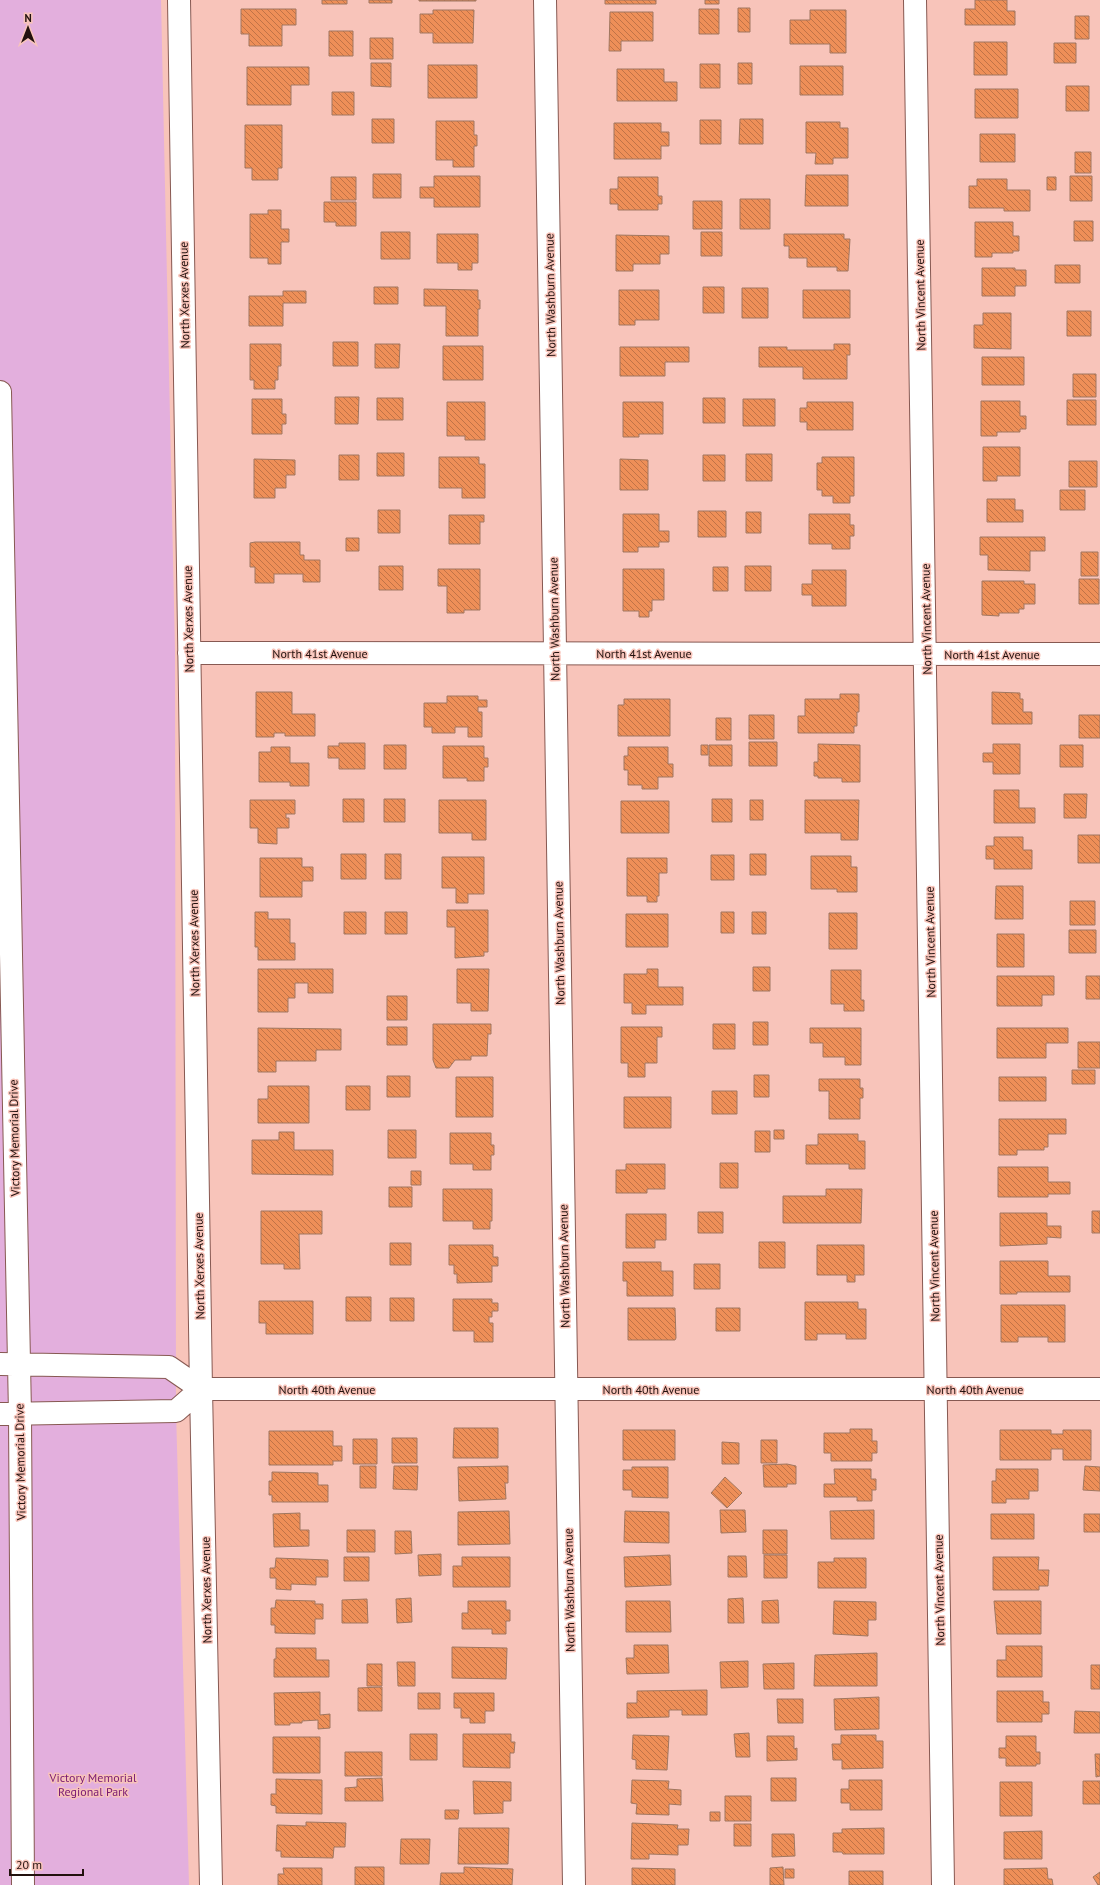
<svg xmlns="http://www.w3.org/2000/svg" width="1100" height="1885" font-family="'PT Sans',sans-serif">
<style>
.green{fill:#e3afdd}
.building{fill:url(#building-back-hatch);stroke:#a07760}
.lines{fill:none;stroke-linecap:round;stroke-linejoin:round}
.minor-casing{stroke:#875952;stroke-width:24}
.minor{stroke:#fff;stroke-width:22}
.labels{text-anchor:middle;dominant-baseline:central;stroke-width:3;stroke-linejoin:round;paint-order:stroke}
.street-label{font-size:12px;fill:#22110e;stroke:#f8c4ba}
.park-label{font-size:12px;fill:#781873;stroke:#f8c4ba}
</style>
<defs>
<pattern id="building-back-hatch" width="6" height="6" patternUnits="userSpaceOnUse"><rect width="6" height="6" fill="#ee8f58"/><path d="M-1 5l2 2M0 0l6 6M5-1l2 2" fill="none" stroke="#c07347"/></pattern>
</defs>
<rect width="100%" height="100%" fill="#f8c4ba"/>
<path class="green" d="M0,0H161L175,651L176,1411L189,1885H0Z"/>
<path class="building" d="M322,0H347V4H322Z
M369,0H392V3H369Z
M419,0H476V1H419Z
M605,0H656V4H605Z
M705,0H719V4H705Z
M975,0H1007V11H1015V25H965V9H975Z
M738,8H750V32H738Z
M241,9H296V25H282V46H249V34H241Z
M699,9H719V34H699Z
M433,10H474L473,43H433V33H420V14H433Z
M810,10H846V53H830V44H790V20H810Z
M610,12H653V41H621V51H609Z
M1075,16H1089V39H1075Z
M329,31H353V56H329Z
M370,38H393V59H370Z
M974,42H1007V75H974Z
M1054,43H1076V63H1054Z
M371,63H391V87L371,86Z
M738,63H752V84H738Z
M700,64H720V88H700Z
M428,65H477V98H428Z
M800,66H843V95H800Z
M247,67H309V85H291V105H247Z
M617,69H664V82H677V101H617Z
M1066,86H1089V111H1066Z
M975,89H1018V118H975Z
M332,92H354V115H332Z
M372,119H394V143H372Z
M740,119H763V144H739Z
M700,120H721V144H700Z
M436,121H474V135H477V146H474V167H453V160H436Z
M806,122H840V128H848V158H833V164H815L816,153H806Z
M614,123H661V132H669V146H661V159H614Z
M245,125H282V168H278V180H252V168H245Z
M980,134H1015V162H980Z
M1075,152H1091V173H1075Z
M373,174H401V198H373Z
M806,175H848V206H805Z
M434,176H480V207H434V198H420V187H434Z
M1070,176H1092V201H1070Z
M331,177H356V200H331Z
M618,177H658V196H662V204H658V210H618V204H610V189H618Z
M1047,177H1056V190H1047Z
M977,179H1007V190H1030V211H1004V208H969V186H977Z
M740,199H770V229H740Z
M693,201H722V229H693Z
M324,202H356V226H336V222H324Z
M268,210H281V229H289V242H281V264H268V258H250V214H268Z
M1074,221H1093V241H1074Z
M975,222H1013V236H1019V251H1013V253H992V257H975Z
M381,232H410V259H381Z
M701,232H722V256H701Z
M437,234H478V263H472V270H458V263H437Z
M784,234H844V239H850L848,271H837V267H807V258H789V246H784Z
M616,235L669,236V254H660V264H633V271H616Z
M1055,265H1080V283H1055Z
M982,268H1015V270H1026V286H1015V296H982Z
M374,287H398V304H374Z
M703,287H724V313H703Z
M742,288H768V318H742Z
M424,289L478,290V300H480V309H478V336H446V306H424Z
M619,290H659V320H635V325H619Z
M803,290H850V318H803Z
M283,291H306V303H283V326H249V296H283Z
M1067,311H1091V336H1067Z
M983,313H1011V349L974,348V325H983Z
M333,342H358V366H333Z
M250,344H281V366H278V380H275V389H254V380H250Z
M375,344H400L399,368H375Z
M834,344H850V355H847V379H803V367H759V347H787V350H834Z
M443,346H483V380H443Z
M620,347H689V362H665V376H620Z
M982,357H1024V385H982Z
M1073,374H1096V397H1073Z
M335,397H359L358,424H335Z
M377,398H403V420H377Z
M703,398H725V423H703Z
M252,399H282V414H286V424H282V434H252Z
M743,399H775V426H743Z
M1067,400H1096V425H1067Z
M981,401H1020V416H1026V429H1020V432H997V436H981Z
M447,402H485V440H465V436H447Z
M623,402H663V434H639V437H623Z
M807,402H853V430H807V422H800V408H807Z
M983,447H1020V476H997V481H983Z
M377,453H404V476H377Z
M746,454H772V481H746Z
M339,455H359V480H339Z
M703,455H725V481H703Z
M439,457H479V464H485V498H462V488H439Z
M822,457H854V496H850V503H833V496H822V490H817V463H822Z
M254,459L295,460V475H286V488H275V498H254Z
M620,459L648,460V490H620Z
M1069,461H1097V487H1069Z
M1060,490H1085V510H1060Z
M987,499H1015V510H1023V522H987Z
M378,510H400V533H378Z
M698,511H726V537H698Z
M746,512H761V533H746Z
M623,514H659V531H669V542H659V547H638V552H623Z
M809,514H850V525H854V536H850V549H832V544H809Z
M449,515H484V522H480V544H449Z
M980,537H1045V551H1030V571L988,570V555H980Z
M346,538H359V551H346Z
M255,542H300V555H304V560H320V582H303V574H274V583H255V567H250V543Z
M1081,552H1098V576H1081Z
M379,566H403V590H379Z
M745,566H771V591H745Z
M713,567H728V591H713Z
M438,569H480V610H464V613H447V586H438Z
M623,569H664V600H652V611H649V617H639V611H623Z
M812,570H846V606H812V595H802V584H812Z
M1079,579H1099V604H1079Z
M982,581H1024V584H1035V604H1024V609H1019V613H999V616L982,615Z
M256,692H292V714H315V736H285V733H274V737H256Z
M992,692L1020,693V699H1023V712H1032V724H992Z
M840,694H859V712H857V726H854V733H798V716H805V699H840Z
M447,696H478V700H487V707H478V712H482V737H468V727H455V733H432V727H424V703H447Z
M624,699H670V736H618V705H624Z
M749,715H774V739H749Z
M1079,715H1100V738H1079Z
M716,718H731V740H716Z
M749,742H777V766H749Z
M339,743H365V769H339V758H328V746H339Z
M818,744L860,745V782H842V778H818V776H814V762H818Z
M993,744H1020V774H993V762H983V753H993Z
M384,745H406V769H384Z
M701,745H708V755H701Z
M709,745H732V766H709Z
M1060,745H1083V767H1060Z
M443,746H484V758H488V767H484V781H467V778H443Z
M271,747H290V763H309V786H290V782H259V752H271Z
M628,747H668V764H673V777H658V789H642V785H628V770H624V756H628Z
M994,790H1019V808H1035V823H994Z
M1064,794H1087L1086,818H1064Z
M343,799H364V822H343Z
M384,799H405V822H384Z
M712,799H732V822H712Z
M250,800H295V814H286V818H289V828H277V844L258,843V828H250Z
M439,800H486V840H472V833H439Z
M750,800H763V820H750Z
M805,800H859L858,840H841V833H805Z
M621,801H669V833H621Z
M1078,835H1100V863H1078Z
M994,837H1023V850H1032V869H994V859H986V846H994Z
M341,854H366V879H341Z
M385,854H401V879H385Z
M750,854H766V875H750Z
M711,855H734V880H711Z
M811,856H851V867H857V892H837V889H811Z
M442,857H484V894H468V903H456V888H442Z
M260,858H302V867H313V881H302V897H260Z
M627,858H667V873H659V896H657V902H647V896H627Z
M996,886H1023V919H995Z
M1070,901H1095V925H1070Z
M447,910H488V952H484V956L455,958V927H447Z
M255,912H268V919H290V943H295V960H258V947H255Z
M344,912H366V934H344Z
M385,912H407V934H385Z
M721,912H734V933H721Z
M752,912H766V934H752Z
M829,913H857V949H829Z
M626,914H668V947H626Z
M1069,930H1096V953H1069Z
M997,934H1024V967H997Z
M753,967H770V991H753Z
M258,969H333V993H308V983H295V998H288V1012H258Z
M457,969H489L488,1011H471V1003H457Z
M647,969H658V987H683V1005H646V1014H632V1003H624V974H647Z
M831,970H861V1000H864V1011H844V1004H831Z
M997,976H1054V995H1042V1006H997Z
M1086,976H1100V999H1086Z
M387,996H407V1020H387Z
M753,1022H768V1045H753Z
M433,1024H491V1034H488L487,1056H471V1060H455L449,1068H436L433,1060Z
M713,1024H735V1049H713Z
M387,1027H407V1045H387Z
M621,1027H662V1037H657V1063H645V1077H628V1063H621Z
M258,1028L341,1029V1050H316V1061H276V1072H258Z
M810,1028H861V1065H845V1057H823V1043H810Z
M997,1028H1068V1043H1046V1058H997Z
M1078,1042H1100V1068H1078Z
M1072,1070H1095V1084H1072Z
M754,1075H769V1097H754Z
M387,1076H410V1097H387Z
M456,1077H493V1117H456Z
M999,1077H1046V1101H999Z
M819,1079H860V1088H863V1098H860V1119H829V1091H819Z
M268,1086H309V1123H258V1099H268Z
M346,1086H370V1110H346Z
M712,1091H737V1114H712Z
M624,1097H671V1128H624Z
M999,1119H1066V1134H1048V1147H1044V1150H1017V1155H999Z
M388,1130H416V1158H388Z
M774,1130H784V1139H774Z
M755,1131H770V1152H755Z
M279,1132H294V1150H333V1175L252,1174V1140H279Z
M450,1133H491V1145H494V1155H491V1170H473V1164H450Z
M818,1134H858V1141H865V1169H849V1164H806V1145H818Z
M720,1163H738V1188H720Z
M626,1164H665V1189H647V1193H616V1170H626Z
M998,1167H1048V1182H1070V1194H1048V1197H998Z
M411,1171H421V1185H411Z
M389,1187H412V1207H389Z
M443,1189H492V1221H490V1229H473V1221H443Z
M826,1189H862L861,1223H783V1196H826Z
M261,1211H322V1234H299L300,1269H284V1264H261Z
M1092,1211H1100V1233H1092Z
M698,1212H723V1233H698Z
M1000,1213H1047V1226H1061V1238L1047,1237V1244L1000,1246Z
M626,1214H666V1240H655V1248H626Z
M759,1242H785V1268H759Z
M390,1243H411V1265H390Z
M449,1245H493V1257H498V1266H492V1282L457,1283V1274H454V1265H449Z
M817,1245H864V1275H855V1282H847V1275H817Z
M1000,1261H1048V1276H1070V1292H1017V1294H1000Z
M623,1262H661V1271H673V1296H627V1281H623Z
M694,1264H720V1289H694Z
M346,1297H371V1321H346Z
M390,1298H414V1321H390Z
M453,1299H492V1303H498V1311H492V1317H489V1323H493V1342H474V1331H453Z
M259,1301H313V1334H266V1323H259Z
M805,1302H858V1309H866V1339H846V1334H817V1340H805Z
M1001,1305H1065V1342H1048V1337H1018V1342H1001Z
M628,1308H675L676,1338L675,1340H628Z
M716,1308H740V1331H716Z
M454,1428H498V1458H453Z
M850,1429H872V1441H877V1453H872V1461H831V1453H824V1433H850Z
M623,1430H675V1460H623Z
M1000,1430H1051V1434H1063V1430H1091V1460H1063V1449H1051V1460H1000Z
M269,1431H333V1446H342V1461H333V1465H269Z
M392,1438H417V1463H392Z
M353,1439H377V1464H353Z
M761,1440H777V1463H761Z
M722,1442L739,1443V1464H722Z
M787,1464L796,1466V1484H787V1487H764L763,1465Z
M360,1466H376V1488H360Z
M394,1466H418L417,1490L393,1489Z
M508,1466V1483H505L506,1499L459,1501L458,1467Z
M1085,1466L1100,1467V1491L1083,1490Z
M632,1467H668V1498L632,1497V1490H623V1470H632Z
M834,1469H871V1479H876V1490H872V1501H857V1497H824V1484H835Z
M996,1469H1038V1491H1029V1499H1006V1503H992V1481H996Z
M272,1472L318,1473V1485H328V1502H272V1495H269V1481H272Z
M725,1477L742,1493L727,1508L711,1493Z
M720,1510H745L746,1532L721,1533Z
M874,1510V1539H831L830,1511Z
M509,1511L510,1544L458,1545V1512Z
M625,1511L669,1512V1543L624,1542Z
M300,1513V1530H309V1546L274,1547L273,1514Z
M991,1514H1034V1539H991Z
M1084,1514H1100V1532H1084Z
M347,1530H375V1552H347Z
M763,1530H787V1554H763Z
M395,1531H411L412,1553L395,1554Z
M441,1554V1575L419,1576L418,1555Z
M670,1555L671,1585L625,1587L624,1557Z
M764,1555H787V1578H764Z
M728,1556H746L747,1577H728Z
M344,1557H369V1581H344Z
M462,1557H510V1587H453V1566H462Z
M993,1557H1039L1038,1570H1049L1048,1586H1039V1590H993Z
M276,1558L328,1560V1577H316V1585L291,1584V1590L276,1589V1578H270V1568H275Z
M834,1558H866V1588H818V1562H834Z
M411,1598L412,1622L397,1623L396,1599Z
M743,1598L744,1623H728V1599Z
M367,1599L368,1623H342V1600Z
M276,1600L315,1601V1604H323V1619H315V1634L275,1633V1625H271V1608H275Z
M778,1600L779,1623H762V1601Z
M468,1601H506V1610H510V1621H506V1634H492V1629H462V1613H468Z
M626,1601H670L671,1632H626Z
M834,1601L876,1602V1620H868V1636L833,1634Z
M994,1601H1041V1634H997Z
M634,1645H668L669,1673L627,1674L626,1658H634Z
M1006,1646H1042V1677H997V1660H1006Z
M452,1647L507,1648L506,1679L452,1678Z
M276,1648H316V1660H329V1677H274V1659H276Z
M877,1653V1686H814L815,1655Z
M748,1661V1687L721,1688L720,1662Z
M397,1662H415V1686H398Z
M794,1663V1689H764L763,1664Z
M367,1664H382V1686H367Z
M1091,1665H1100V1689H1091Z
M382,1687V1711H358V1688Z
M707,1690V1715H682V1710H669V1717L627,1718V1703H637V1691Z
M997,1691H1043V1702H1049V1714H1042V1722H997Z
M320,1692V1715L330,1714V1728L318,1729V1720L302,1721V1723H290V1725H275L274,1693Z
M418,1693H440V1709H418Z
M454,1693H494V1711H485V1723H470V1718H461V1708H454Z
M879,1697V1729L835,1730L834,1699Z
M777,1699H803V1723H778Z
M1075,1711L1100,1712V1733H1074Z
M749,1733L750,1757H736L734,1734Z
M410,1734H437V1760H410Z
M463,1734H511V1742H515L514,1753H510V1768L463,1767Z
M633,1735L669,1736L667,1770L636,1769V1760L632,1759Z
M841,1735H876V1741H883V1768L842,1769V1760H833L832,1744H841Z
M767,1736H794V1749L797,1748V1760L767,1761Z
M1006,1736H1036V1752H1040V1764H1036V1766H1006V1758H999V1748H1006Z
M273,1737H320V1773H273Z
M345,1752H382V1776H345Z
M1095,1754H1100V1776L1096,1777Z
M382,1778L383,1801H345V1788L357,1787V1779Z
M771,1778H796V1801H771Z
M276,1779L322,1780V1814L276,1813V1806L271,1805V1794H276Z
M632,1780L669,1781L668,1789L681,1790V1805L669,1804V1815L636,1814L637,1804L631,1803Z
M849,1780H882V1810H850V1803H841V1789H849Z
M473,1781L511,1782V1801H503V1813L474,1814Z
M1083,1781H1100V1804H1083Z
M1000,1782H1032V1816H1000Z
M725,1796H751V1821H725Z
M445,1810H459L458,1819H445Z
M710,1812H720V1821H710Z
M306,1822L346,1823L345,1847H334L333,1858L281,1857V1851H276L277,1825L306,1826Z
M632,1823L678,1825L677,1829H689L688,1845H678V1855L649,1854V1859H631Z
M734,1824H751V1846H734Z
M459,1828H509L508,1864H458Z
M884,1828V1854H843L842,1852H833V1833H842V1829Z
M1042,1831V1859H1004V1832Z
M772,1834H794L795,1856L772,1857Z
M401,1839H430L429,1864H400Z
M355,1867H384V1885H355Z
M464,1867L513,1869L512,1885H440L441,1873H464Z
M783,1867L784,1885H770V1868Z
M283,1868H322V1885H278V1874H284Z
M632,1868L675,1869V1885H632Z
M1047,1868L1048,1879H1052L1053,1885H1004V1869Z
M785,1869H794V1878H785Z
M849,1871H883V1885H849Z
M1100,1872V1885H1098L1093,1877Z"/>
<g class="lines">
<g class="minor-casing">
<path id="minor" d="M179,0L201,1389L211,1885
M545,0L574,1885
M915,0L943,1885
M0,392L20,1414L23,1885
M189,653L1100,654
M0,1364L169,1367L201,1389H1100
M0,1414L176,1411L201,1389"/>
</g>
<use href="#minor" class="minor"/>
</g>
<g class="labels">
<g class="street-label">
<text transform="translate(184 295) rotate(-91)">North Xerxes Avenue</text>
<text transform="translate(550 295) rotate(-91)">North Washburn Avenue</text>
<text transform="translate(920 295) rotate(-91)">North Vincent Avenue</text>
<text transform="translate(188 619) rotate(-91)">North Xerxes Avenue</text>
<text transform="translate(554 619) rotate(-91)">North Washburn Avenue</text>
<text transform="translate(926 619) rotate(-91)">North Vincent Avenue</text>
<text x="320" y="653">North 41st Avenue</text>
<text x="644" y="653">North 41st Avenue</text>
<text x="992" y="654">North 41st Avenue</text>
<text transform="translate(930 942) rotate(-91)">North Vincent Avenue</text>
<text transform="translate(194 943) rotate(-91)">North Xerxes Avenue</text>
<text transform="translate(559 943) rotate(-91)">North Washburn Avenue</text>
<text transform="translate(14 1138) rotate(-91)">Victory Memorial Drive</text>
<text transform="translate(199 1266) rotate(-91)">North Xerxes Avenue</text>
<text transform="translate(564 1266) rotate(-91)">North Washburn Avenue</text>
<text transform="translate(934 1266) rotate(-91)">North Vincent Avenue</text>
<text x="327" y="1389">North 40th Avenue</text>
<text x="651" y="1389">North 40th Avenue</text>
<text x="975" y="1389">North 40th Avenue</text>
<text transform="translate(20 1462) rotate(-91)">Victory Memorial Drive</text>
<text transform="translate(206 1590) rotate(-91)">North Xerxes Avenue</text>
<text transform="translate(569 1590) rotate(-91)">North Washburn Avenue</text>
<text transform="translate(939 1590) rotate(-91)">North Vincent Avenue</text>
</g>
<g class="park-label">
<text x="93" y="1777">Victory Memorial<tspan x="93" dy="14">Regional Park</tspan></text>
</g>
</g>
<g transform="translate(28 28)" stroke="#f8c4ba" stroke-width="3" paint-order="stroke">
<path d="M0-3L7 15L0 10L-7 15Z" fill="#22110e"/>
<text y="-6" font-size="11" font-weight="bold" text-anchor="middle" fill="#22110e">N</text>
</g>
<path d="M10 1869v6h73v-6" fill="none" stroke="#22110e" stroke-width="2"/>
<text x="16" y="1869" font-size="12" fill="#22110e" stroke="#f8c4ba" stroke-width="3" paint-order="stroke">20 m</text>
</svg>
